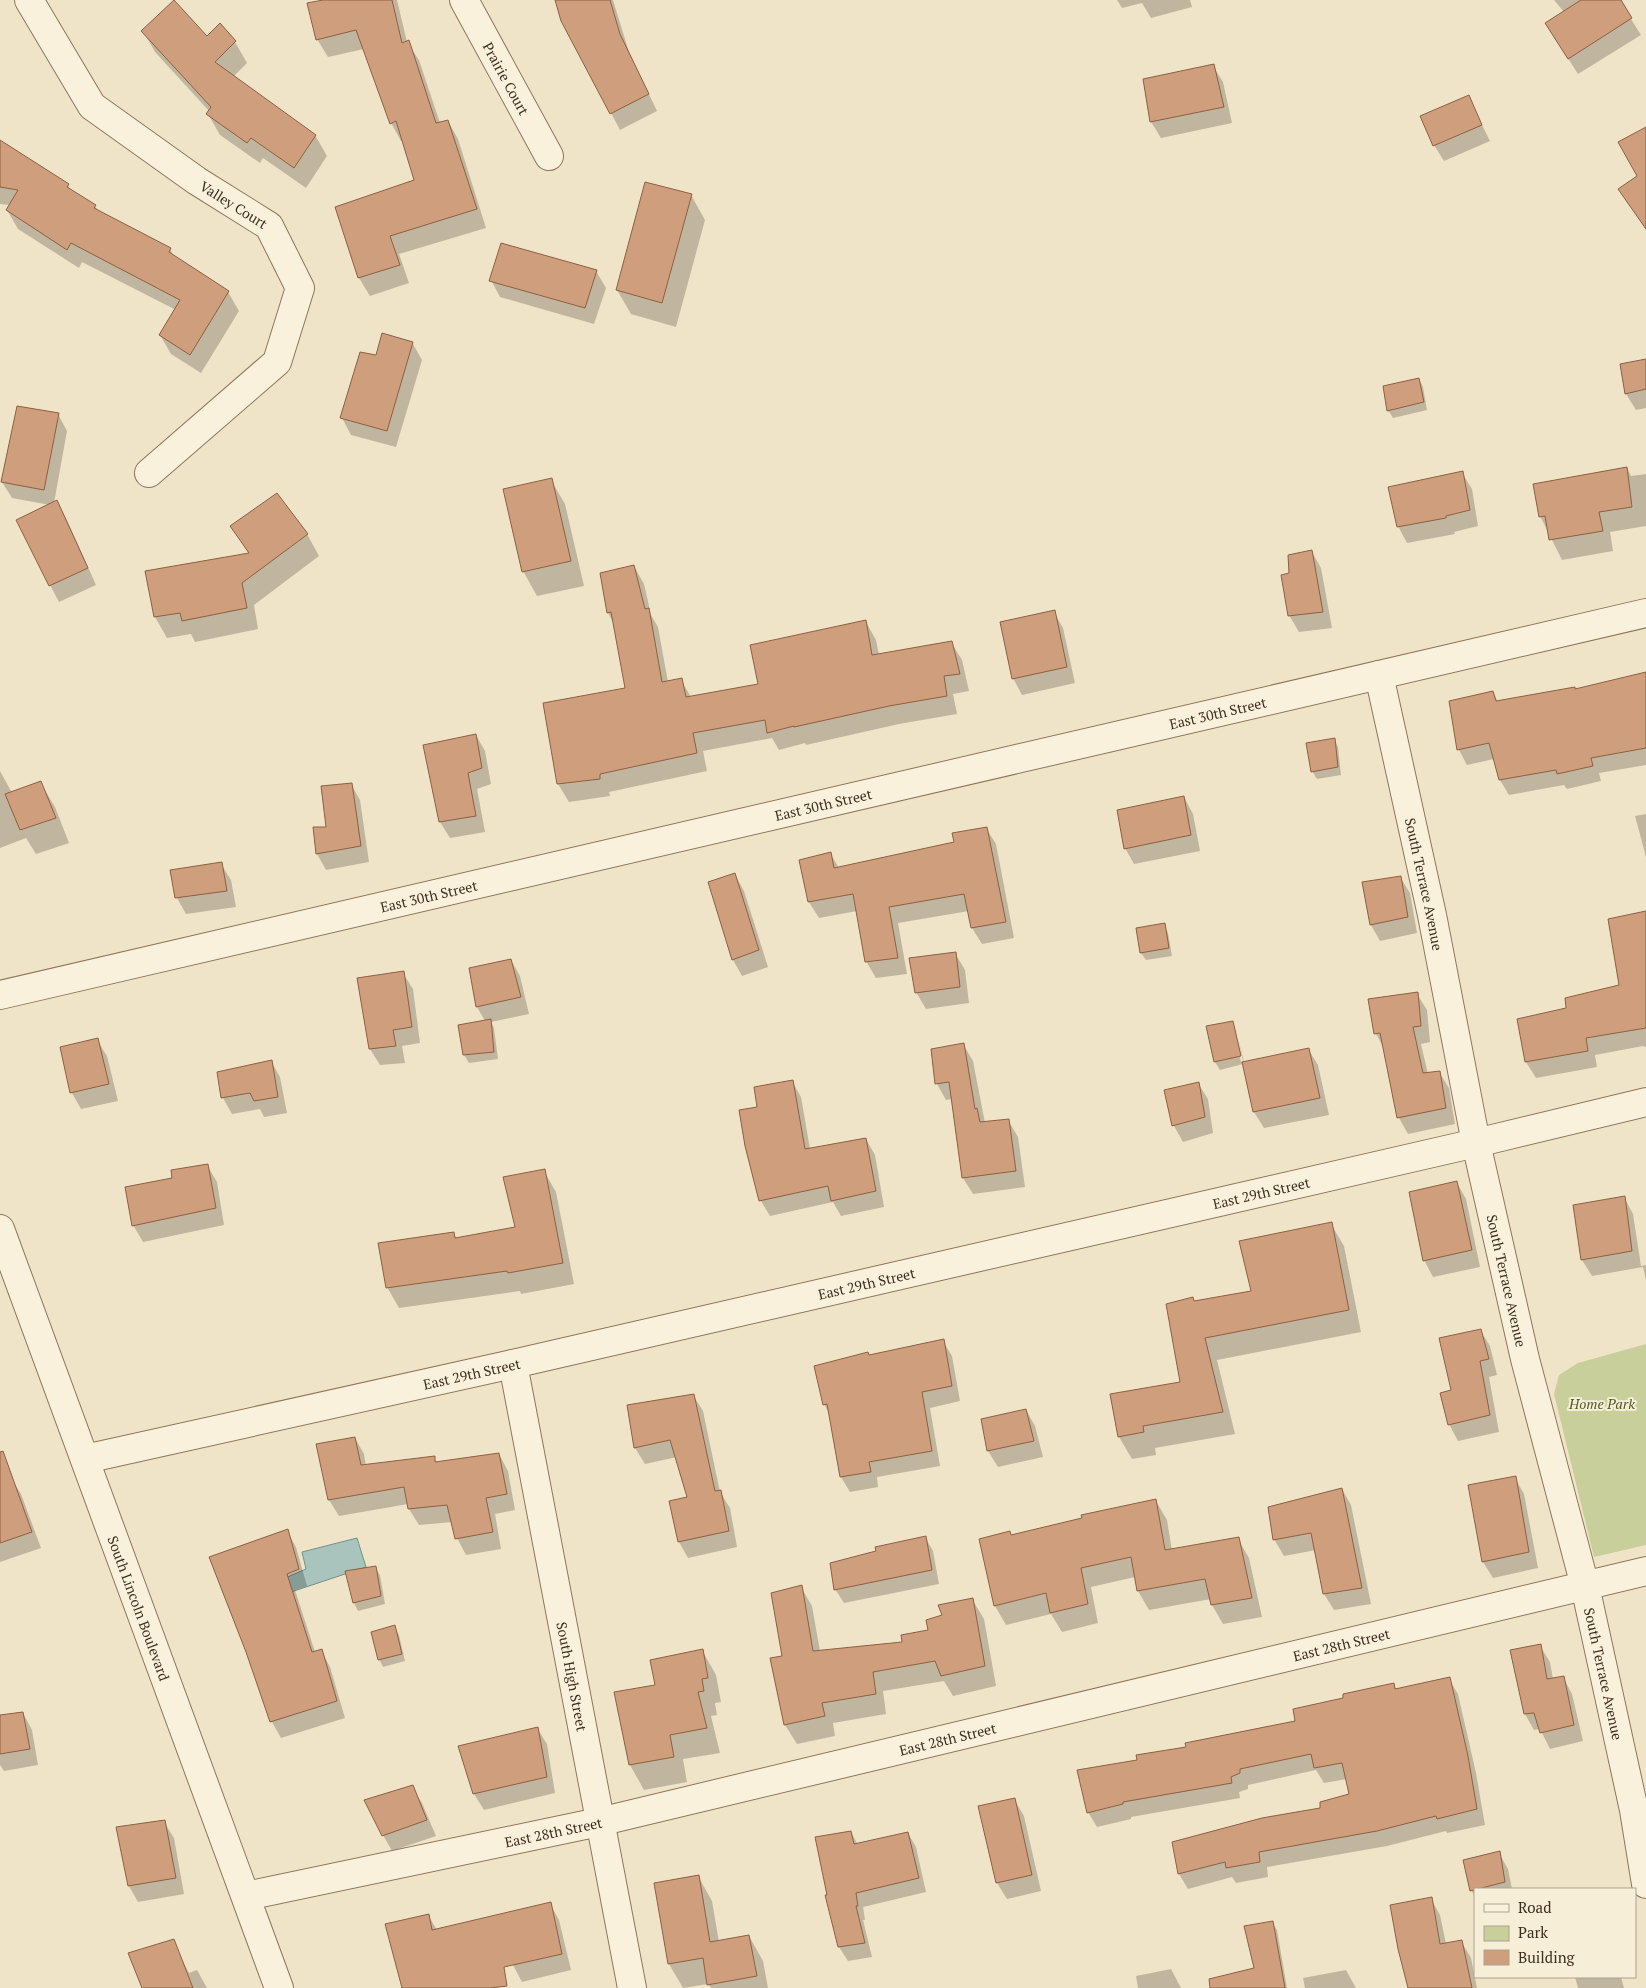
<svg xmlns="http://www.w3.org/2000/svg" width="1646" height="1988" font-family="'PT Serif',serif">
<style>
.green{fill:#c9cf9b}
.water{fill:#a9c4bc;stroke:#6f938a}
.shadow{fill:#0003;fill-rule:evenodd}
.building{fill:#cf9f7d;stroke:#8d5f41}
.lines{fill:none;stroke-linecap:round;stroke-linejoin:round}
.minor-casing{stroke:#8d765c;stroke-width:30}
.minor{stroke:#faf1dc;stroke-width:28}
.labels{text-anchor:middle;dominant-baseline:central;stroke-width:4;stroke-linejoin:round;paint-order:stroke}
.street-label{font-size:14px;fill:#3d2e20;stroke:#f7eed8}
.park-label{font-size:14px;font-style:italic;fill:#4d5a26;stroke:#f7eed8}
</style>
<rect width="100%" height="100%" fill="#f0e4c8"/>
<path class="green" d="M1646,1344V1545L1594,1557L1554,1394L1559,1375L1578,1363Z"/>
<path class="water" d="M357,1538L366,1567L273,1598L269,1585L306,1569L302,1552Z"/>
<path class="shadow" d="M328,0H397L407,42L419,60L440,123L448,121L458,139L486,228L399,254L409,283L370,296L359,278L336,208L416,180L403,141H401L391,123L364,49L328,57L317,39Z
M556,0H613L629,52L657,111L620,130L562,20Z
M1117,0H1190L1192,7L1151,18L1142,3L1122,8Z
M1554,0H1619L1641,35L1578,74L1546,24L1564,12Z
M143,31L235,42L247,63L233,77L315,135L327,156L306,188L263,158L260,163L220,135L208,114L209,111L155,52Z
M1213,66L1223,82L1232,123L1161,138L1151,122L1144,80Z
M1468,97L1490,141L1444,161L1434,145Z
M1646,129V230L1620,189L1639,177Z
M0,147L68,185L71,191L95,206L99,212L170,249L175,258L228,292L239,311L201,373L171,354L160,335L176,310L82,262L79,268L18,229L7,210L10,205L0,204Z
M691,195L705,220L676,327L631,314L617,290Z
M596,271L606,288L594,324L500,297L491,280Z
M383,335L413,344L422,360L396,447L351,435L342,418L376,357Z
M1646,360V408L1636,410L1626,394Z
M1419,379L1423,387L1427,410L1393,418L1388,410Z
M58,414L67,431L54,503L56,502L66,518L96,585L59,602L50,585V505L12,498L2,482Z
M1627,468L1631,476L1646,474V526L1610,532L1613,551L1562,560L1540,516Z
M1462,473L1472,489L1478,526L1454,532L1455,534L1407,543L1398,526Z
M551,480L565,504L584,586L537,596L523,571Z
M232,527L307,534L319,556L254,605L258,629L195,642L191,634L167,638L155,617L147,572L249,554Z
M1312,552L1321,568L1332,628L1299,632L1289,615L1290,574Z
M634,566L644,584L651,615L658,627L668,682L681,680L691,697L759,685L866,622L876,640L879,655L951,642L962,660L969,691L953,694L957,714L899,724L806,745L805,743L779,750L772,738L703,751L707,771L609,792L610,796L569,802L558,784L626,689L614,624L608,613L601,574Z
M1054,612L1063,628L1075,683L1022,695L1013,678Z
M1646,674V765L1599,773L1601,781L1567,789L1564,785L1509,795L1500,780L1494,759L1467,765L1459,750L1493,692L1498,702L1575,690Z
M476,735L485,751L491,784L477,789L485,832L450,838L440,822Z
M1334,739L1338,747L1341,775L1317,779L1312,771Z
M0,771L12,793L40,782L55,807L69,843L36,854L26,838L0,848Z
M351,784L360,800L369,862L326,870L317,854L327,828Z
M1184,797L1193,814L1200,851L1134,864L1125,848Z
M1646,814V857L1635,816Z
M986,828L996,844L1014,938L982,944L972,928L969,911L898,923L907,974L876,978L866,961L857,911L819,918L809,902L830,853L839,868L955,843Z
M221,864L231,880L236,907L186,914L177,898Z
M735,875L744,891L768,967L742,976L733,960Z
M1400,877L1410,893L1417,933L1380,941L1371,925L1364,883Z
M1646,912V1047L1643,1046L1595,1055L1597,1067L1536,1078L1526,1062L1568,1009L1621,986Z
M1164,925L1168,933L1172,956L1146,960L1141,953Z
M955,953L965,970L969,1003L926,1009L916,992Z
M511,960L520,976L529,1014L491,1022L494,1028L498,1059L469,1063L464,1055L459,1026L485,1021L477,1007Z
M403,973L413,989L420,1043L402,1046L405,1063L380,1065L370,1049Z
M1417,994L1427,1010L1430,1042L1421,1044L1428,1074L1439,1072L1449,1088L1455,1124L1408,1134L1399,1118L1385,1050L1376,1034Z
M1232,1022L1236,1030L1244,1062L1308,1049L1318,1065L1329,1115L1264,1128L1254,1112L1243,1064L1220,1070L1215,1062L1207,1027ZM1233,1029H1236L1243,1061L1241,1062Z
M97,1040L107,1056L118,1101L81,1109L72,1093L62,1048Z
M963,1044L973,1061L985,1123L1008,1120L1018,1137L1025,1187L973,1194L963,1178L952,1099L946,1100L937,1084Z
M271,1061L280,1077L287,1113L264,1117L260,1109L232,1114L223,1098Z
M792,1081L801,1097L810,1149L866,1139L875,1155L884,1207L841,1216L833,1202L770,1216L761,1201L747,1146L759,1108Z
M1198,1083L1208,1099L1213,1133L1183,1142L1174,1126L1166,1091Z
M207,1165L217,1182L224,1225L143,1242L133,1225Z
M544,1171L556,1192L574,1284L521,1294L520,1291L399,1308L387,1287L453,1233L457,1239L516,1228Z
M1457,1183L1466,1199L1480,1267L1433,1277L1424,1260Z
M1624,1197L1633,1214L1641,1266L1646,1265V1280L1643,1267L1592,1276L1582,1260L1575,1206Z
M1331,1224L1344,1246L1361,1332L1217,1360L1235,1434L1155,1448L1156,1455L1132,1459L1119,1437L1181,1383L1194,1302L1252,1292Z
M1480,1330L1490,1346L1497,1375L1489,1377L1499,1432L1458,1441L1449,1424L1453,1391Z
M943,1341L952,1356L960,1401L930,1408L940,1466L877,1477L878,1487L850,1492L841,1477L830,1415L824,1404L869,1356Z
M693,1395L703,1411L720,1492L730,1508L737,1547L688,1558L679,1542L689,1498L677,1457L645,1464L635,1448L628,1406Z
M1026,1410L1035,1426L1043,1457L998,1467L988,1451L983,1420Z
M355,1438L364,1454L366,1466L434,1458L437,1463L499,1454L508,1471L515,1510L495,1514L501,1549L466,1555L457,1538L452,1522L419,1525L409,1509L408,1504L339,1516L329,1500L318,1445Z
M11,1478L21,1494L41,1548L0,1562V1482Z
M1515,1478L1524,1494L1538,1568L1493,1578L1483,1562L1470,1486Z
M1342,1489L1351,1505L1371,1604L1334,1610L1324,1594L1316,1550L1284,1556L1274,1539Z
M1156,1501L1167,1520L1172,1551L1238,1539L1249,1558L1262,1617L1223,1624L1212,1605L1211,1599L1149,1610L1138,1591L1135,1577L1091,1587L1098,1623L1062,1632L1051,1614L1006,1625L995,1606L1011,1536Z
M287,1531L296,1547L307,1586L295,1590L315,1652L321,1650L330,1667L345,1718L281,1738L272,1722L248,1652Z
M925,1537L933,1551L939,1584L844,1603L835,1589Z
M375,1567L380,1575L385,1604L358,1611L354,1603L347,1572Z
M801,1587L812,1606L820,1651L904,1643L929,1631L972,1599L984,1619L996,1686L953,1696L944,1681L883,1691L886,1714L833,1723L835,1736L797,1744L785,1725L784,1657Z
M394,1627L399,1635L405,1661L383,1667L379,1659Z
M1540,1646L1550,1662L1553,1679L1563,1677L1572,1694L1583,1741L1550,1749L1540,1729L1534,1730L1525,1714L1512,1651Z
M702,1650L716,1675L721,1702L715,1703L717,1715L711,1716L720,1753L683,1759L687,1782L644,1790L630,1765L615,1693L656,1686Z
M1449,1679L1458,1694L1476,1773L1485,1825L1447,1833L1446,1831L1387,1846L1267,1867L1268,1877L1236,1883L1232,1877L1188,1889L1179,1874L1174,1843L1322,1809L1351,1795L1347,1779L1324,1783L1316,1770L1248,1785V1789L1239,1792L1240,1798L1131,1817V1819L1097,1827L1088,1812L1138,1761L1297,1722L1345,1699L1393,1684L1397,1690Z
M23,1713L32,1730L38,1765L4,1771L0,1765V1716Z
M537,1728L547,1744L555,1793L484,1810L474,1794L460,1747Z
M412,1787L422,1803L436,1836L392,1851L383,1835Z
M1014,1799L1024,1816L1041,1891L1007,1899L997,1883L980,1807Z
M164,1822L174,1838L184,1894L138,1902L129,1886Z
M851,1832L858,1845L908,1833L916,1847L926,1892L863,1907L865,1920H863L872,1957L848,1961L839,1947L826,1896H828Z
M1499,1853L1508,1869L1512,1889H1475V1896L1471,1890Z
M698,1876L712,1901L719,1942L749,1936L763,1961L768,1988H711L708,1984L683,1988L669,1964L655,1884Z
M1431,1899L1440,1915L1446,1944L1461,1941L1471,1958L1477,1988H1409Z
M550,1904L559,1920L571,1970L522,1982L513,1965L502,1915Z
M428,1915L437,1930L478,1988H403Z
M1272,1922L1277,1930L1287,1988H1252L1256,1969Z
M173,1941L189,1973L197,1970L207,1988H143Z
M1171,1969L1181,1988H1138L1136,1976Z
M1346,1970L1356,1988H1305L1303,1978Z
M1575,1977H1621L1624,1988H1578Z"/>
<path class="building" d="M174,0L207,36L220,23L236,41L215,62L316,135L294,168L251,138L247,143L206,114L211,107L141,31Z
M323,0H392L402,43L409,40L436,123L448,120L477,209L390,236L400,265L358,278L335,207L414,180L396,121L390,124L356,30L316,40L307,3Z
M555,0H610L620,34L649,94L610,114L561,21Z
M1581,0H1621L1632,18L1568,59L1545,23Z
M1214,64L1224,107L1150,122L1143,79Z
M1469,95L1482,125L1433,146L1420,116Z
M1646,127V229L1618,189L1637,176L1618,142Z
M0,140L69,184L67,187L96,205L94,208L171,248L169,252L229,291L190,355L159,335L180,300L71,243L67,250L6,210L18,190L0,187Z
M645,182L692,194L662,303L616,290Z
M501,243L597,270L585,308L489,281Z
M382,333L413,342L387,431L340,418L360,352L376,355Z
M1646,359V389L1625,394L1620,364Z
M1419,378L1424,402L1387,411L1383,386Z
M17,406L59,413L44,490L1,482Z
M1627,467L1632,507L1599,512L1603,531L1549,540L1545,516L1539,517L1533,484Z
M1463,471L1470,510L1446,516V518L1397,527L1388,487Z
M552,478L571,561L522,572L503,489Z
M277,493L308,534L242,583L247,608L182,621L180,613L154,617L145,571L249,553L230,526Z
M57,500L88,568L49,586L16,520Z
M1312,550L1323,612L1288,616L1281,575L1289,573L1288,555Z
M634,565L645,609L649,608L662,682L682,678L686,697L758,684L750,645L866,620L872,655L952,641L960,674L944,676L947,696L889,706L794,727V726L767,733L765,720L693,733L697,753L600,774V779L557,784L543,703L625,688L611,612L607,613L600,573Z
M1055,610L1067,667L1012,679L1000,622Z
M1646,672V748L1591,758L1593,766L1557,774L1556,770L1499,780L1489,743L1457,750L1449,701L1493,691L1496,701L1575,687V689Z
M476,734L482,768L468,773L476,816L439,822L423,745Z
M1335,738L1338,767L1311,772L1306,743Z
M41,781L56,818L20,830L5,794Z
M352,783L361,846L316,854L313,827H326L321,786Z
M1184,796L1191,835L1124,849L1117,810Z
M987,827L1006,922L971,928L964,894L889,907L898,958L865,962L853,894L808,902L799,860L831,852L834,868L954,842L952,833Z
M222,862L227,891L175,898L170,870Z
M735,873L759,950L732,960L708,882Z
M1401,876L1408,917L1370,925L1362,882Z
M1646,911V1028L1586,1038L1588,1051L1525,1062L1517,1019L1566,1008L1565,998L1619,985L1608,919Z
M1165,923L1169,948L1140,953L1136,928Z
M956,952L960,987L915,993L909,958Z
M511,959L521,997L476,1007L469,968Z
M404,971L412,1027L393,1030L396,1046L369,1049L357,978Z
M1418,992L1421,1026L1413,1027L1423,1073L1440,1071L1446,1108L1397,1118L1380,1033L1374,1034L1368,999Z
M491,1019L494,1052L463,1055L458,1025Z
M1233,1021L1241,1056L1214,1062L1206,1026Z
M98,1038L109,1084L70,1093L60,1047Z
M964,1043L975,1109L977,1108L980,1122L1009,1119L1016,1171L962,1178L949,1082L935,1084L931,1049Z
M1309,1048L1320,1098L1253,1112L1242,1062Z
M272,1060L278,1097L254,1101L250,1093L221,1098L217,1072Z
M793,1080L805,1149L866,1138L876,1191L831,1201L828,1186L759,1201L745,1146L739,1110L757,1107L754,1087Z
M1199,1082L1205,1117L1172,1126L1164,1090Z
M208,1164L216,1208L132,1226L125,1187L172,1178L171,1170Z
M545,1169L563,1263L508,1273L507,1271L386,1288L378,1243L454,1232L455,1238L515,1227L503,1177Z
M1457,1181L1472,1250L1423,1261L1409,1192Z
M1625,1196L1632,1251L1581,1260L1573,1205Z
M1332,1222L1349,1310L1205,1338L1223,1412L1143,1426L1144,1432L1118,1437L1110,1394L1180,1382L1166,1304L1193,1297L1194,1301L1251,1291L1239,1241Z
M1481,1329L1489,1359L1480,1361L1490,1415L1448,1425L1440,1393L1451,1390L1439,1338Z
M944,1339L952,1386L922,1392L932,1451L869,1462L871,1472L840,1477L827,1404L823,1405L814,1366L868,1352L869,1355Z
M694,1394L715,1491L721,1490L729,1531L678,1542L669,1501L687,1497L670,1440L634,1448L627,1405Z
M1026,1409L1034,1441L987,1451L981,1419Z
M355,1437L361,1465L435,1456V1462L499,1453L507,1494L486,1498L493,1532L455,1539L447,1505L408,1509L404,1487L328,1500L316,1444Z
M3,1451L32,1532L0,1543V1452Z
M1516,1476L1529,1552L1482,1562L1468,1485Z
M1342,1488L1362,1588L1323,1594L1311,1533L1273,1540L1268,1507Z
M1156,1499L1165,1550L1239,1537L1252,1598L1211,1605L1205,1579L1137,1591L1131,1557L1081,1568L1088,1604L1050,1613L1046,1593L994,1606L979,1539L1010,1531L1011,1535L1082,1518L1081,1515Z
M288,1529L299,1569L287,1574L312,1652L322,1649L337,1701L270,1722L246,1652L209,1557Z
M926,1536L932,1570L834,1590L830,1563L876,1551L875,1547Z
M376,1566L381,1596L353,1603L345,1571Z
M802,1585L813,1651L902,1642L901,1635L928,1630L926,1620L942,1615L938,1605L973,1598L985,1666L941,1676L935,1661L873,1672L876,1694L822,1703L825,1716L784,1725L770,1658L782,1656L771,1593Z
M395,1625L402,1654L378,1660L371,1632Z
M1541,1644L1547,1679L1564,1676L1574,1725L1540,1733L1534,1713L1524,1714L1510,1650Z
M703,1649L708,1678L702,1679L704,1691L698,1692L707,1728L670,1735L674,1757L629,1765L614,1692L655,1685L650,1660Z
M1450,1677L1468,1756L1477,1809L1437,1819L1436,1816L1377,1831L1259,1852L1260,1862L1226,1868L1225,1862L1178,1874L1172,1842L1262,1818L1320,1808V1802L1349,1794L1342,1763L1314,1768L1311,1754L1240,1769V1773L1231,1777L1232,1783L1123,1802V1804L1087,1813L1077,1770L1137,1760L1136,1755L1186,1747L1185,1743L1295,1721L1293,1709L1343,1698V1694L1394,1683L1395,1689Z
M23,1712L30,1749L0,1754V1715Z
M538,1727L547,1777L473,1794L458,1746Z
M413,1785L427,1820L382,1836L364,1800Z
M1015,1798L1032,1875L996,1883L978,1806Z
M165,1820L176,1878L128,1886L116,1827Z
M851,1831L854,1844L908,1832L919,1878L856,1893L858,1906H856L865,1943L838,1947L825,1895H827L815,1837Z
M1500,1851L1505,1882L1470,1891L1463,1860Z
M699,1875L710,1942L749,1935L757,1976L707,1985L703,1958L668,1964L654,1883Z
M1432,1897L1440,1944L1462,1940L1472,1988H1408L1398,1949L1390,1905Z
M551,1902L562,1954L504,1967L507,1986L490,1988H402L385,1924L429,1914L432,1930Z
M1273,1921L1285,1988H1210L1209,1979L1254,1968L1244,1926Z
M174,1939L193,1988H142L128,1953Z"/>
<g class="lines">
<g class="minor-casing">
<g id="minor">
<path id="s1" d="M29,0L92,106L197,181L269,226L300,288L277,362L149,473"/>
<path id="s2" d="M464,0L549,156"/>
<path id="s3" d="M1379,675L1432,915L1476,1143L1525,1359L1585,1586L1634,1810L1646,1884"/>
<path id="s4" d="M0,995L1646,613"/>
<path id="s5" d="M0,1229L279,1988"/>
<path id="s6" d="M513,1364L632,1988"/>
<path id="s7" d="M85,1459L513,1364L1476,1143L1646,1102"/>
<path id="s8" d="M246,1896L599,1822L1646,1571"/>
</g>
</g>
<use href="#minor" class="minor"/>
</g>
<g class="labels">
<g class="street-label">
<text stroke="none"><textPath href="#s2" startOffset="89">Prairie Court</textPath></text>
<text stroke="none"><textPath href="#s1" startOffset="296">Valley Court</textPath></text>
<text stroke="none"><textPath href="#s4" startOffset="1250">East 30th Street</textPath></text>
<text stroke="none"><textPath href="#s4" startOffset="845">East 30th Street</textPath></text>
<text stroke="none"><textPath href="#s3" startOffset="214">South Terrace Avenue</textPath></text>
<text stroke="none"><textPath href="#s4" startOffset="440">East 30th Street</textPath></text>
<text stroke="none"><textPath href="#s7" startOffset="1206">East 29th Street</textPath></text>
<text stroke="none"><textPath href="#s3" startOffset="619">South Terrace Avenue</textPath></text>
<text stroke="none"><textPath href="#s7" startOffset="801">East 29th Street</textPath></text>
<text stroke="none"><textPath href="#s7" startOffset="396">East 29th Street</textPath></text>
<text stroke="none"><textPath href="#s5" startOffset="404">South Lincoln Boulevard</textPath></text>
<text stroke="none"><textPath href="#s8" startOffset="1124">East 28th Street</textPath></text>
<text stroke="none"><textPath href="#s3" startOffset="1024">South Terrace Avenue</textPath></text>
<text stroke="none"><textPath href="#s6" startOffset="318">South High Street</textPath></text>
<text stroke="none"><textPath href="#s8" startOffset="719">East 28th Street</textPath></text>
<text stroke="none"><textPath href="#s8" startOffset="314">East 28th Street</textPath></text>
</g>
<g class="park-label">
<text x="1602" y="1403">Home Park</text>
</g>
</g>
<rect x="1474" y="1888" width="162" height="90" fill="#f7eed8" stroke="#ada18e"/>
<rect x="1484" y="1904" width="25" height="8" fill="#faf1dc" stroke="#ada18e"/>
<text x="1518" y="1913" font-size="15" fill="#3d2e20">Road</text>
<rect x="1484" y="1926" width="25" height="15" fill="#c9cf9b" stroke="#ada18e"/>
<text x="1518" y="1938" font-size="15" fill="#3d2e20">Park</text>
<rect x="1484" y="1950" width="25" height="15" fill="#cf9f7d" stroke="#ada18e"/>
<text x="1518" y="1963" font-size="15" fill="#3d2e20">Building</text>
</svg>
